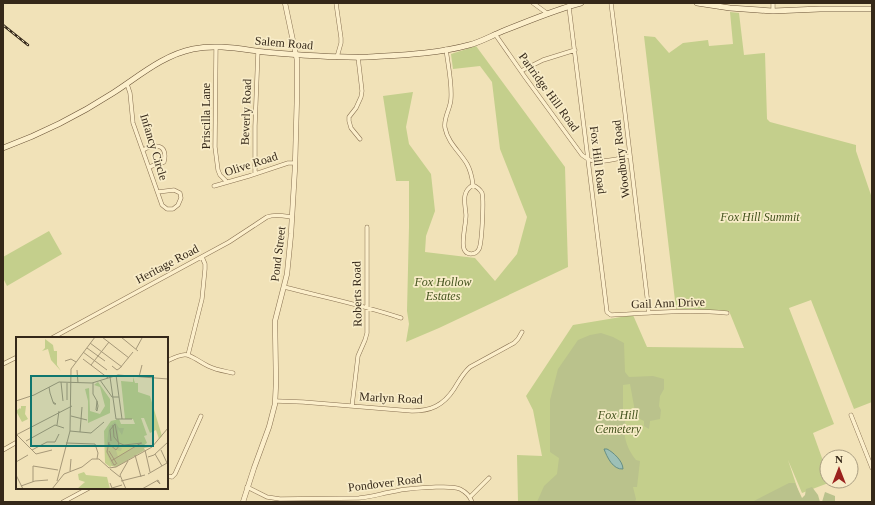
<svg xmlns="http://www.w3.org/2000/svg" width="875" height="505" font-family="Georgia,serif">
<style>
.green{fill:#c4cf8c}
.cemetery{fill:#bac28c}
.water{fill:#9dc0b7;stroke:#658e85}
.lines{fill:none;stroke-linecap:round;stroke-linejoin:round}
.minor-casing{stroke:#887152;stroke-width:4.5}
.tertiary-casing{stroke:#887152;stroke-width:5.5}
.secondary-casing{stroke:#695236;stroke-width:6}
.minor{stroke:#fcefcb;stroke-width:3.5}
.tertiary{stroke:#fcefcb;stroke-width:4.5}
.secondary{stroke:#fcefcb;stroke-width:5}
.rail-casing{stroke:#352819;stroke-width:2.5}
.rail{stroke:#f8ecc8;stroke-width:1;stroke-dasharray:3;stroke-linecap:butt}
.labels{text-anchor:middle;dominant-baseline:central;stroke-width:3.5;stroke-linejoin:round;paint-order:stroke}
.street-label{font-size:12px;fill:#352819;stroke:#f8ecc8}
.park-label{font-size:12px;font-style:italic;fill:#44531e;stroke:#f8ecc8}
.inset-road{fill:none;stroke:#a69878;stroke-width:1}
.view{fill:#0f766e;fill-opacity:0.15;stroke:#0f766e;stroke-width:2}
.inset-edge{fill:none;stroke:#352819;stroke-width:2}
</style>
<rect width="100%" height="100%" fill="#f1e2b8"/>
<path class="green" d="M730,12L739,13L744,55L765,53L767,119L770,122L856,145V151L872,198V402L854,409L811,300L789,308L834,424L813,433L827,472V481H830L831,482L802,493L788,460L802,502H518L517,455L542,456L533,410L526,396L573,325L633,315L647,347L744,348L729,311L676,309L644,36L655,37L669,53L683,43L708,40L709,46L733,44Z
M476,46L565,167L568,267L439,328L406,342L409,324L407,311L409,227V181H396L383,96L413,92L406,127L409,144L431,174L435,211L426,236L425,252L475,258L495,281L517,254L527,217L500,149L492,82L480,66L453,69L451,54Z
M49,231L62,254L7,286L3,278V257Z"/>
<path class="cemetery" d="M601,333L613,337L624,343L625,372L629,377L653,376L664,379V389L660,396L659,406L661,410L660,419L650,421L649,429L644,426V421L636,417L630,384L623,385V410L627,413C622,431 624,445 636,460L640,461L637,487H633L636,499L635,502H537L544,486L557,474L559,458L550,452V400L558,369L578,340L590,335Z
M789,483H795L802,498L805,495L806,489L812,487L818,495L820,502H752Z
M825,492L835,496V502H822Z"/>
<path class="water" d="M604,449H607C613,452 623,461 623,469C613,470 607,457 604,449Z"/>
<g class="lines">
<g class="minor-casing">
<path id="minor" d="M336,3L341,38V43L337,57
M533,3L548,14
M611,3L625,113L649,313
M569,7L607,312L611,315C649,313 689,309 727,313
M773,11V3
M495,34L525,77L582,155C585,157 587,159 590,160C600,164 620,158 630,156
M216,47L215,147L218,170L220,175L227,182
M446,49C448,65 452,82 451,98C451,108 443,118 445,128C448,143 460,152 467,164C471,171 472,177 473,185
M358,57L362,91L361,97L356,108L349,117V121L351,128L360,139
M521,71L543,60L575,50
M127,84L130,93L133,123L162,205L167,209H173L178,205L181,198L180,193L174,190L158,192
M143,150C147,148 152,145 156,146C165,146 166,155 164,162L149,167
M255,174V126L258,51
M473,185C477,187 480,189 482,193C484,200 482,243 479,249C476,255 467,256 464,249C461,243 466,224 466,215C465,203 461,192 473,185Z
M214,186L249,176L288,163H295
M284,287C323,297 363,305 401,318
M52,338L229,242L267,217C275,214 284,216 292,217
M188,355L202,299L205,269V264L202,257
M167,361C190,349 188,356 208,366C216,370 224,371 233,373
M3,364L17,357
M276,401L303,402L412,411C430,411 443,406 454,389C459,381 463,373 470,367L514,343L518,339L522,332
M352,406L358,356L365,340L367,333V227
M851,415L872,468
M3,450L17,442
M167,476L172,477L175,474L201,416
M247,487L267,497L280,499L359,498C372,497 383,493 396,491C409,488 422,488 436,487C443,487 453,486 460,489C466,492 470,496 472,502
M470,497L489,478
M63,502L89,488"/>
</g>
<g class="tertiary-casing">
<path id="tertiary" d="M243,502L254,468L269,427L275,404L276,383L275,321L287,274L291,234L295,167L297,95V60L285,3"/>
</g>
<g class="secondary-casing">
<path id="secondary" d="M697,3L730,8L773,11L820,9H872
M3,148C41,134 79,115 113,93C138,77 163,55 193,49C216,44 240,49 264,52C298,55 333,58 368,57C401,55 436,54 469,45C481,42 491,36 503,31C529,21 554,10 581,3"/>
</g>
<use href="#minor" class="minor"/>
<use href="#tertiary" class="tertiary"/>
<use href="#secondary" class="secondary"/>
<g class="rail-casing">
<path id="rail" d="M3,25L28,45"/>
</g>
<use href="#rail" class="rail"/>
</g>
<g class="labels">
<g class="street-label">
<text transform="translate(284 43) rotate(5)">Salem Road</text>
<text transform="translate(549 92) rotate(54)">Partridge Hill Road</text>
<text transform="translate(246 112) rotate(-88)">Beverly Road</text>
<text transform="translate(206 116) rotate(-90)">Priscilla Lane</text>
<text transform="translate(154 147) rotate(73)">Infancy Circle</text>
<text transform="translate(621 159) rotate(-97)">Woodbury Road</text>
<text transform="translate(598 160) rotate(83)">Fox Hill Road</text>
<text transform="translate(251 164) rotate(-18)">Olive Road</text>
<text transform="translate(278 254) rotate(-83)">Pond Street</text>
<text transform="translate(167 264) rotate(-28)">Heritage Road</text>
<text transform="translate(357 294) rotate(-91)">Roberts Road</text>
<text transform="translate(668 303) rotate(-2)">Gail Ann Drive</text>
<text transform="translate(391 398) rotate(3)">Marlyn Road</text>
<text transform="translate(385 483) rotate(-7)">Pondover Road</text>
</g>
<g class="park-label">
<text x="760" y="217">Fox Hill Summit</text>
<text x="443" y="282">Fox Hollow<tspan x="443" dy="14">Estates</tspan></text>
<text x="618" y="415">Fox Hill<tspan x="618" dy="14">Cemetery</tspan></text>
</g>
</g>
<g transform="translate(16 337)">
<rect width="152" height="152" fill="#f1e2b8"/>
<path d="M29,2L37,8L38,14H41V28L45,34L35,23L32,12L26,14L29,11ZM117,40L119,46H122V55L134,59L146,99L143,102L140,93L134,96L128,81H125L131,98L128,99L131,106L94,130L89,126L88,94L95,84L103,82L105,87H119L117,82H109L105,44L117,45ZM82,45L94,62V76L72,86V64L69,52L73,51L74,74L84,77L89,69L84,50L78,48ZM5,69H10L9,77L12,82L6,85L0,74L4,71L5,72ZM68,135L70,138L91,140L94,152H61L69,145L63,143L62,137Z" fill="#c4cf8c"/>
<path d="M99,85L103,91H108L106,98L102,92L103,110L106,111L105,114L100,113L102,120L125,106L134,110L128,111L129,113L100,130L96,129L90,114L93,90Z" fill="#bac28c"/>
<path class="inset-road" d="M86,0L113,21M105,0L122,14M74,6L106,30M71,11L89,24M120,12L126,1M67,15L91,33M67,22L92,41M49,24L55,22L60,25M75,28L93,5M96,29L101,33L104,31L117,15M61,33L62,46M100,38L106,82M94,40L100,82H116M123,40L126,28M84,43L96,60H103M45,45L47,64M77,46V57L81,64M33,50L34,56L37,65L38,67H40L37,65M51,63V46M0,64L18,58L43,45L76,46L102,38L152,42M81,64L82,69L81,74L80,73ZM55,79L71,83M41,88L43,74M97,88L98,100L103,106L108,108L126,106M54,94L75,96L88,85M64,95L66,70M0,98L56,69M1,98L20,117L36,113M10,104L39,88L48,91M93,105L91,115L98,128L100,127M50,106L79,107L82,116L81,122M92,106L100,113L103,109L99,87L94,93L95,104M16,113L31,105H39L43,97M129,113L134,135M93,114L101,127M139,117L146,129M119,118L125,140M132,120L138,118L152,105M95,124L125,106M0,125L12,118M94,132L104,140M54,134L55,122M132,137L151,126L145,113M0,138L7,152M41,144L54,94L55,32L79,0M105,144L129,138M17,145V129L42,133M94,146L96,151L106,148M5,149L19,144L32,143M36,152L48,137L66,130L76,122H83L93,131L100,130L136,110L152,91M110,152L104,138L112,124M126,152L142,143L144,147L141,144"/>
<path class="view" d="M15,39H137V109H15Z"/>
<rect width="152" height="152" class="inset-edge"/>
</g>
<rect width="875" height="505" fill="none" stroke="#352819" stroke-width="8"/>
<g transform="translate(839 469)"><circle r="19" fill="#f8ecc8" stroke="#aa9e82"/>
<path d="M0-3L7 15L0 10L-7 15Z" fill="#9b221e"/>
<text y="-6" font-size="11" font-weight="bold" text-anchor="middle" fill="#352819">N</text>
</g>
</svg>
